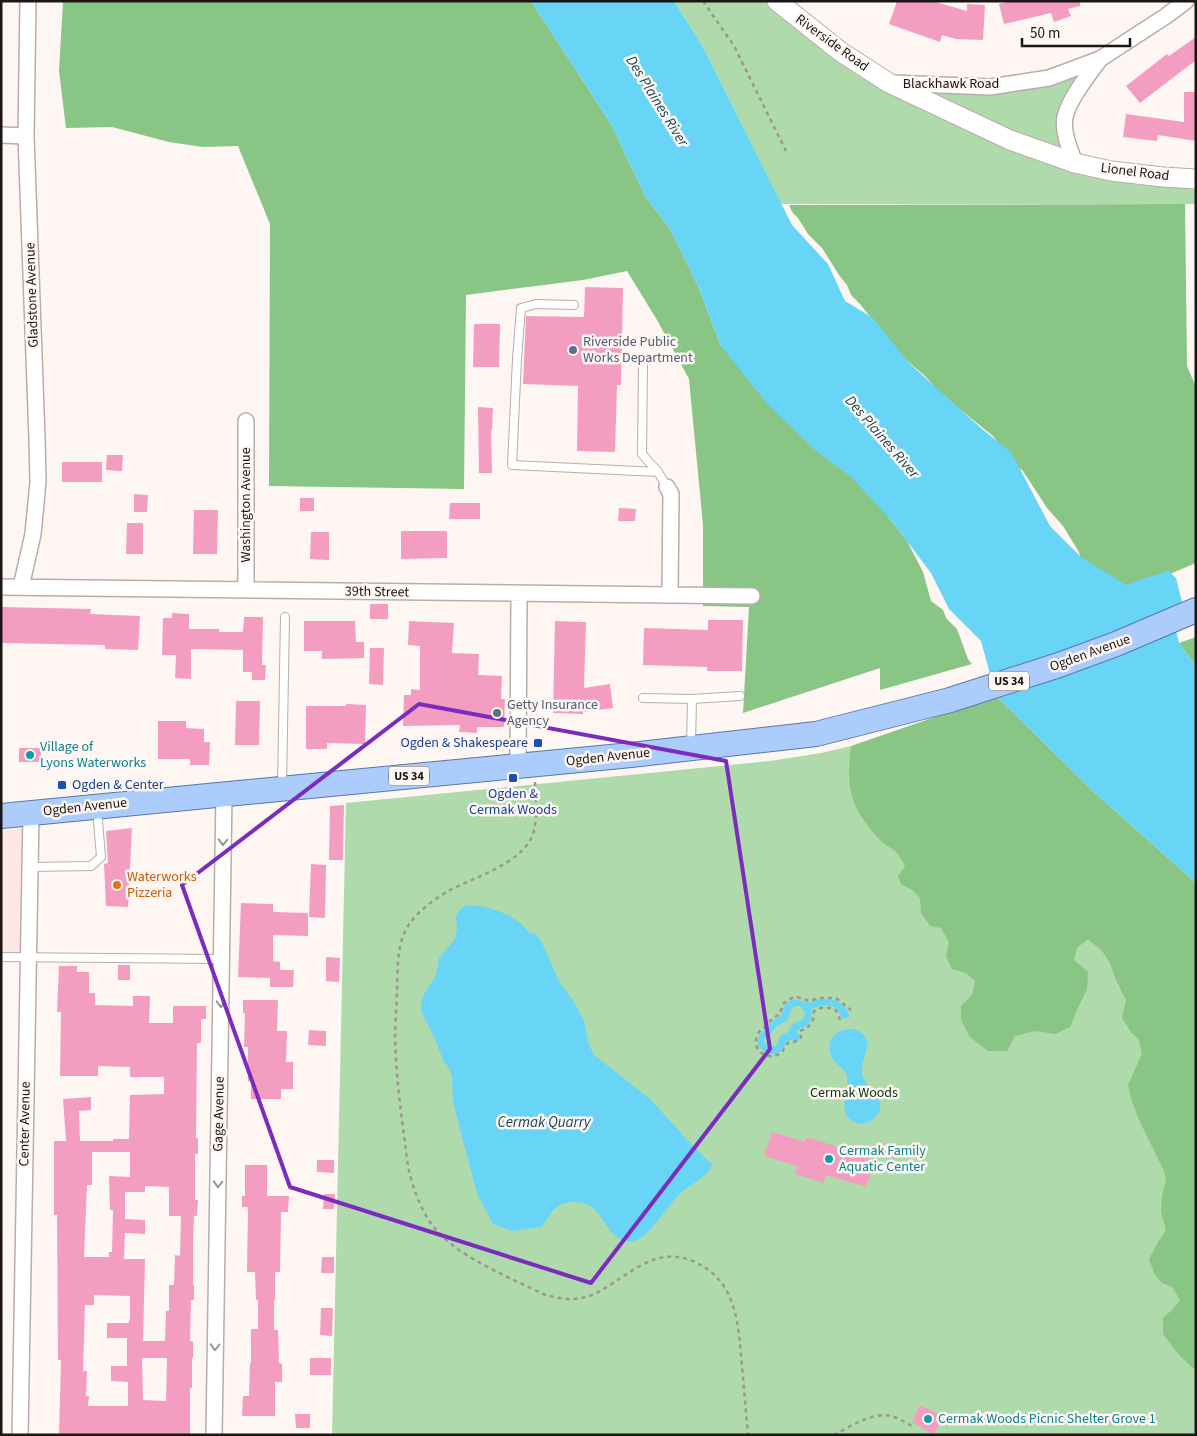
<svg xmlns="http://www.w3.org/2000/svg" width="1197" height="1436" font-family="'Source Sans 3',sans-serif">
<style>
.commercial{fill:#fee8e6}
.green{fill:#afdaab}
.forest{fill:#89c584}
.water{fill:#68d5f6;fill-rule:evenodd}
.building{fill:#f39ec1;fill-rule:evenodd}
.lines{fill:none;stroke-linecap:round;stroke-linejoin:round}
.service-casing{stroke:#baada7;stroke-width:10}
.minor-casing{stroke:#baada7;stroke-width:18}
.tertiary-casing{stroke:#baada7;stroke-width:21}
.primary-casing{stroke:#5677a9;stroke-width:26}
.path{stroke:#9d9693;stroke-width:2.5;stroke-dasharray:4 4;stroke-linecap:butt}
.service{stroke:#fff;stroke-width:8}
.minor{stroke:#fff;stroke-width:15}
.tertiary{stroke:#fff;stroke-width:19}
.primary{stroke:#accdfb;stroke-width:24}
.oneway{stroke:#989695}
.marked{fill:none;stroke:#7b2cbf;stroke-width:4;stroke-linejoin:round}
.service-dot{fill:#5c6f8a;stroke:#fef6f2;stroke-width:2}
.transit-dot{fill:#1a4fb4;stroke:#fef6f2;stroke-width:2}
.culture-dot{fill:#0f9aa8;stroke:#fef6f2;stroke-width:2}
.food-dot{fill:#e8710a;stroke:#fef6f2;stroke-width:2}
.labels{text-anchor:middle;dominant-baseline:central;stroke-width:5;stroke-linejoin:round;paint-order:stroke}
.shield{fill:#fef6f2;stroke:#5f5957;stroke-width:1}
.shield-label{font-size:12px;font-weight:bold;fill:#1b1614}
.street-label{font-size:14px;fill:#1b1614;stroke:#fef6f2}
.service-label{font-size:14px;fill:#4e5e75;stroke:#fef6f2;text-anchor:start}
.transit-label{font-size:14px;fill:#164399;stroke:#fef6f2;text-anchor:end}
.culture-label{font-size:14px;fill:#0d838f;stroke:#fef6f2;text-anchor:start}
.food-label{font-size:14px;fill:#c56008;stroke:#fef6f2;text-anchor:start}
.park-label{font-size:14px;fill:#0a350a;stroke:#fef6f2}
.water-label{font-size:15px;font-style:italic;fill:#144553;stroke:#fef6f2}
</style>
<rect width="100%" height="100%" fill="#fef6f2"/>
<path class="commercial" d="M27,817L24,958H1V819Z"/>
<path class="green" d="M674,1H764L831,56L857,75L891,93L946,94L1008,93L1036,87L1077,75C1072,86 1065,96 1060,106C1051,127 1060,149 1067,168L1196,186V204H781L703,47Z
M851,746L1196,883V1435H332L346,803L770,761L821,753Z"/>
<path class="forest" d="M63,1H531L611,124L645,196L670,229L698,286L721,346L840,454L907,541L923,572L931,601L943,610L946,618L957,629L968,659L972,664L880,690V668L743,713L749,607L703,606V525L689,379L657,320L627,271L583,280L466,295L464,489L269,486L270,224L238,146L203,147L169,142L112,127L66,128L59,71Z
M1185,204L1187,366L1196,387V563L1122,594L1080,557L1079,552L1063,526L1047,508L1023,471L1013,463L993,436L941,394L925,376L905,359L863,308L860,304L851,295L847,285L839,275L822,248L808,234L798,218L792,212L789,205Z
M1196,637V666L1179,643Z
M996,696L1094,792L1196,883V1371L1180,1356L1163,1334V1318L1172,1310L1180,1300L1172,1287L1162,1283L1155,1275L1149,1259L1158,1242L1166,1230L1161,1212L1162,1195L1166,1181L1164,1171L1140,1122L1131,1099L1128,1085L1142,1054L1139,1040L1131,1032L1122,1018L1126,1000L1116,980L1110,963L1102,951L1088,939L1077,948L1074,960L1088,972L1087,989L1077,1010L1070,1027L1055,1034L1035,1031L1015,1036L1007,1051H988L970,1037L961,1020V1006L972,995L975,981L966,973L952,969L946,956L949,942L941,928L930,926L921,913L920,898L912,890L901,884L898,876L905,866C903,862 900,857 897,853C893,848 886,846 881,841C850,808 846,790 851,746Z"/>
<path class="water" d="M531,1H674L703,47L792,225L828,264L845,301L873,318L909,363L982,429L1011,452L1050,526L1081,557L1126,585L1138,580L1169,571L1176,578L1182,602L1175,627L1179,643L1196,666V883L1094,792L996,696L981,641L949,609L931,573L891,520L852,478L815,450L769,406L721,346L698,286L670,229L645,196L611,124Z
M467,905C488,905 517,915 529,933L535,934L540,939L560,983L574,1002L584,1021L589,1045L594,1055L650,1099L693,1146L713,1165C707,1178 686,1186 676,1198C668,1207 648,1236 637,1240C614,1248 607,1221 594,1209C588,1203 581,1202 573,1202C556,1202 550,1214 542,1227L512,1231L493,1224L477,1194L453,1102L452,1076L449,1068L443,1060L435,1039L421,1011L422,998L436,975L439,958L455,939L457,929L456,917L460,909Z
M795,999L807,1003L820,999L836,1000L846,1008L850,1017L842,1019C836,1003 827,1003 812,1009C812,1022 809,1026 797,1030V1033L801,1038L795,1042L791,1040L786,1041C785,1044 785,1047 783,1049C774,1060 760,1052 757,1042C760,1033 762,1033 767,1028C773,1022 771,1020 781,1016C784,1006 784,1003 795,999ZM796,1006H800L805,1012C804,1025 798,1018 792,1025C790,1027 790,1030 788,1032L781,1035L776,1046L772,1047L765,1044L764,1040L766,1036L773,1031L777,1026L787,1021L792,1008Z
M854,1029C879,1040 861,1054 862,1072C863,1087 883,1092 880,1108C879,1114 876,1117 872,1120C866,1124 860,1125 854,1122C835,1112 851,1092 847,1076C845,1069 839,1067 835,1062C827,1053 827,1038 839,1032C843,1029 849,1029 854,1029Z"/>
<path class="building" d="M897,1H932L967,11V4L985,5L983,40L956,39L942,35L940,42L889,24Z
M1011,1H1080V6L1068,9L1071,16L1054,22L1051,13L1004,24L999,4Z
M1196,37V60L1140,103L1126,86L1167,54L1169,56Z
M1184,92H1196V141L1158,135L1157,141L1123,137L1126,114L1184,122Z
M585,287L623,288L621,385H617L615,452L577,451L578,386L523,384L526,316L584,317Z
M474,324H500L499,367H473Z
M478,407L493,408L492,430H491L492,473H479Z
M107,455H123L122,471L106,470Z
M62,462H102V482H62Z
M134,494L148,495L147,512H134Z
M300,498H314V511H300Z
M450,503H480V519H449Z
M619,508L636,509L635,521H618Z
M194,510H218L217,554H193Z
M127,523H143V554H126Z
M401,531H447V558L401,559Z
M311,532H329V560L310,559Z
M370,604H388V619H370Z
M1,607L91,609L90,614L140,616L138,650L105,649V645L1,643Z
M172,613L189,614V629H219V632H243L244,617H263L262,665H266L265,680H252V672H243V650L191,649V679L175,678L176,655H162L163,618H172Z
M708,620H743L742,671H707V667L643,665L644,628L708,630Z
M304,621H355L356,642H364V658L322,659V651H304Z
M409,621L454,623L452,653L479,654L478,675L502,676L501,699H505L504,727H477V733L459,732L460,725L403,726L404,695H411V689L420,690V646L408,645Z
M555,621L586,622L584,688L610,684L613,708L583,712V714L553,713Z
M370,648H384L383,685L369,684Z
M236,701H260L259,745H235Z
M346,704L366,705L365,744L327,743V749H306V706H346Z
M158,721H186V728L204,729V742H210L209,765H190V759H158Z
M19,748H41V762H19Z
M344,805L343,860H329L330,806Z
M132,828L128,907L106,906L104,864L108,863L106,831Z
M311,864L326,865L325,918L309,917Z
M241,903L273,904V912L308,913V936L273,935V961L280,962V970H294L293,987H270V978L238,977Z
M326,957L340,958L339,982L326,981Z
M118,965H130V980H118Z
M59,966H77V972H89V993H95V1005L133,1006V996H150L149,1023H173V1006H206V1019H201V1043H197L196,1138H198V1154H195V1200H198L197,1216H194L193,1243V1285H194V1300H191L190,1341H193V1358H192V1388H190V1435H59L61,1360H58L57,1215H54V1141H66L63,1099L91,1097V1110L79,1111L80,1141H113V1139H129L130,1095L164,1094V1077H130V1067L98,1066V1076H60L61,1012H57ZM92,1152H130V1177L109,1176L110,1210H113L112,1252H109V1257H84L87,1185H92ZM145,1186L169,1187V1216H181L180,1256L175,1255L174,1285H169V1311H166L165,1341H143L145,1259H124L125,1233L145,1234V1220L125,1219V1192H145ZM94,1295L130,1296V1320H129V1323H107V1338H127V1366H111V1381L128,1382V1406H88L89,1396H86L87,1371H83L85,1305H94ZM142,1358H167L166,1401L143,1400Z
M243,1000H278L277,1031H287L286,1062H293V1089H281V1099H251V1081H248V1047H244L245,1013H243Z
M309,1030L326,1031V1046L308,1045Z
M772,1132L805,1142L807,1137L835,1146L834,1147L875,1160L866,1187L826,1175L824,1183L795,1174L797,1166L764,1156Z
M317,1160H334V1173L317,1172Z
M245,1165H267V1196H289L288,1212H281L280,1272H275V1300H274V1330H278L279,1363L282,1364V1382H275V1416H242L243,1396H249L250,1363H251V1329H258V1300H256L255,1272H247L248,1207H242V1196H245Z
M324,1194H335L334,1209H323Z
M322,1257H334V1273H321Z
M321,1308H333L332,1336L320,1335Z
M310,1358H331V1375H310Z
M920,1405L943,1416L934,1435L912,1422Z
M295,1414H310V1428H296Z"/>
<g class="lines">
<g class="service-casing">
<path id="service" d="M574,305L536,304L521,308L517,359L512,465L658,472
M643,366L642,454L658,472L667,487
M643,698L692,699L691,746
M692,699L740,696
M282,786L285,617
M30,867L91,866L101,857L97,809
M1,957L221,959"/>
</g>
<g class="minor-casing">
<path id="minor" d="M893,83L990,87L1049,78L1100,59L1166,16L1186,1
M1,135L26,136
M1075,163C1070,150 1062,131 1065,117C1069,99 1089,74 1100,59
M246,421V590
M667,487L671,494L670,595
M1,587L752,596
M21,587L33,534L38,482L37,438L26,136L28,1
M518,765L519,594
M20,1435L31,813
M214,1435L224,793"/>
</g>
<g class="tertiary-casing">
<path id="tertiary" d="M777,1L841,52L889,83L1010,140L1075,163L1111,171L1163,177L1196,179"/>
</g>
<g class="primary-casing">
<path id="primary" d="M1,816L631,755L816,734L950,700L1059,665L1116,644L1196,610"/>
</g>
<path class="path" d="M703,1L734,46L786,151
M535,782C536,799 538,817 533,834C523,863 475,877 450,890C436,898 419,910 410,923C396,943 398,967 397,989C397,1005 395,1022 395,1038C396,1068 399,1098 403,1128C405,1141 406,1153 408,1166C412,1186 420,1208 432,1225C455,1256 509,1277 543,1294C591,1309 602,1287 640,1266C658,1256 676,1253 695,1262C738,1282 738,1325 742,1366C744,1389 746,1412 748,1435
M840,1020L838,1013L834,1009C827,1007 821,1007 814,1011C814,1021 810,1028 800,1031L801,1038C800,1038 795,1042 794,1042C791,1043 790,1040 787,1044C783,1048 785,1052 777,1055C765,1060 752,1049 757,1036C759,1030 763,1029 767,1025C771,1020 772,1018 779,1015L784,1003L792,998L797,997L809,1001L820,998H836L851,1010
M834,1435C851,1426 875,1410 894,1417C900,1419 906,1423 912,1426L914,1423"/>
<use href="#service" class="service"/>
<use href="#minor" class="minor"/>
<use href="#tertiary" class="tertiary"/>
<use href="#primary" class="primary"/>
</g>
<defs><path id="oneway-chevron" d="M-2-3.5L2.5 0L-2 3.5" fill="none" stroke-width="1.6" stroke-linecap="round" stroke-linejoin="round" transform="scale(1.25)"/></defs>
<g class="oneway">
<use href="#oneway-chevron" transform="translate(223 842) rotate(91)"/>
<use href="#oneway-chevron" transform="translate(221 1004) rotate(91)"/>
<use href="#oneway-chevron" transform="translate(218 1184) rotate(91)"/>
<use href="#oneway-chevron" transform="translate(215 1347) rotate(91)"/>
</g>
<path class="marked" d="M419,704L726,761L770,1049L591,1283L290,1187L182,885Z"/>
<g class="service-dot">
<circle cx="573" cy="350" r="5"/>
<circle cx="497" cy="713" r="5"/>
</g>
<g class="transit-dot">
<rect x="533" y="738" width="10" height="10" rx="2.5"/>
<rect x="508" y="773" width="10" height="10" rx="2.5"/>
<rect x="57" y="780" width="10" height="10" rx="2.5"/>
</g>
<g class="culture-dot">
<circle cx="30" cy="755" r="5"/>
<circle cx="829" cy="1159" r="5"/>
<circle cx="928" cy="1419" r="5"/>
</g>
<circle class="food-dot" cx="117" cy="885" r="5"/>
<g class="labels">
<g class="shield">
<rect x="989" y="671.5" width="40" height="19" rx="4"/>
<rect x="389" y="766.5" width="40" height="19" rx="4"/>
</g>
<g class="shield-label">
<text x="1009" y="681">US 34</text>
<text x="409" y="776">US 34</text>
</g>
<g class="street-label">
<text transform="translate(832 43) rotate(36)">Riverside Road</text>
<text x="951" y="84">Blackhawk Road</text>
<text transform="translate(1135 172) rotate(7)">Lionel Road</text>
<text transform="translate(32 295) rotate(-92)">Gladstone Avenue</text>
<text transform="translate(246 505) rotate(-90)">Washington Avenue</text>
<text transform="translate(377 592) rotate(1)">39th Street</text>
<text transform="translate(1090 653) rotate(-20)">Ogden Avenue</text>
<text transform="translate(608 757) rotate(-6)">Ogden Avenue</text>
<text transform="translate(85 807) rotate(-6)">Ogden Avenue</text>
<text transform="translate(219 1114) rotate(-89)">Gage Avenue</text>
<text transform="translate(25 1124) rotate(-89)">Center Avenue</text>
</g>
<g class="service-label">
<text x="583" y="342">Riverside Public<tspan x="583" dy="16">Works Department</tspan></text>
<text x="507" y="705">Getty Insurance<tspan x="507" dy="16">Agency</tspan></text>
</g>
<g class="transit-label">
<text x="528" y="743">Ogden &amp; Shakespeare</text>
<text x="72" y="785" text-anchor="start">Ogden &amp; Center</text>
<text x="513" y="794" text-anchor="middle">Ogden &amp;<tspan x="513" dy="16">Cermak Woods</tspan></text>
</g>
<g class="culture-label">
<text x="40" y="747">Village of<tspan x="40" dy="16">Lyons Waterworks</tspan></text>
<text x="839" y="1151">Cermak Family<tspan x="839" dy="16">Aquatic Center</tspan></text>
<text x="938" y="1419">Cermak Woods Picnic Shelter Grove 1</text>
</g>
<g class="food-label">
<text x="127" y="877">Waterworks<tspan x="127" dy="16">Pizzeria</tspan></text>
</g>
<g class="park-label">
<text x="854" y="1093">Cermak Woods</text>
</g>
<g class="water-label">
<text transform="translate(657 101) rotate(58)">Des Plaines River</text>
<text transform="translate(882 437) rotate(49)">Des Plaines River</text>
<text x="544" y="1122">Cermak Quarry</text>
</g>
</g>
<rect width="1197" height="1436" fill="none" stroke="#1b1614" stroke-width="5"/>
<path d="M1022 38v8h108v-8" fill="none" stroke="#1b1614" stroke-width="2.5"/>
<text x="1030" y="38" font-size="15" fill="#1b1614" stroke="#fef6f2" stroke-width="4" paint-order="stroke">50 m</text>
</svg>
